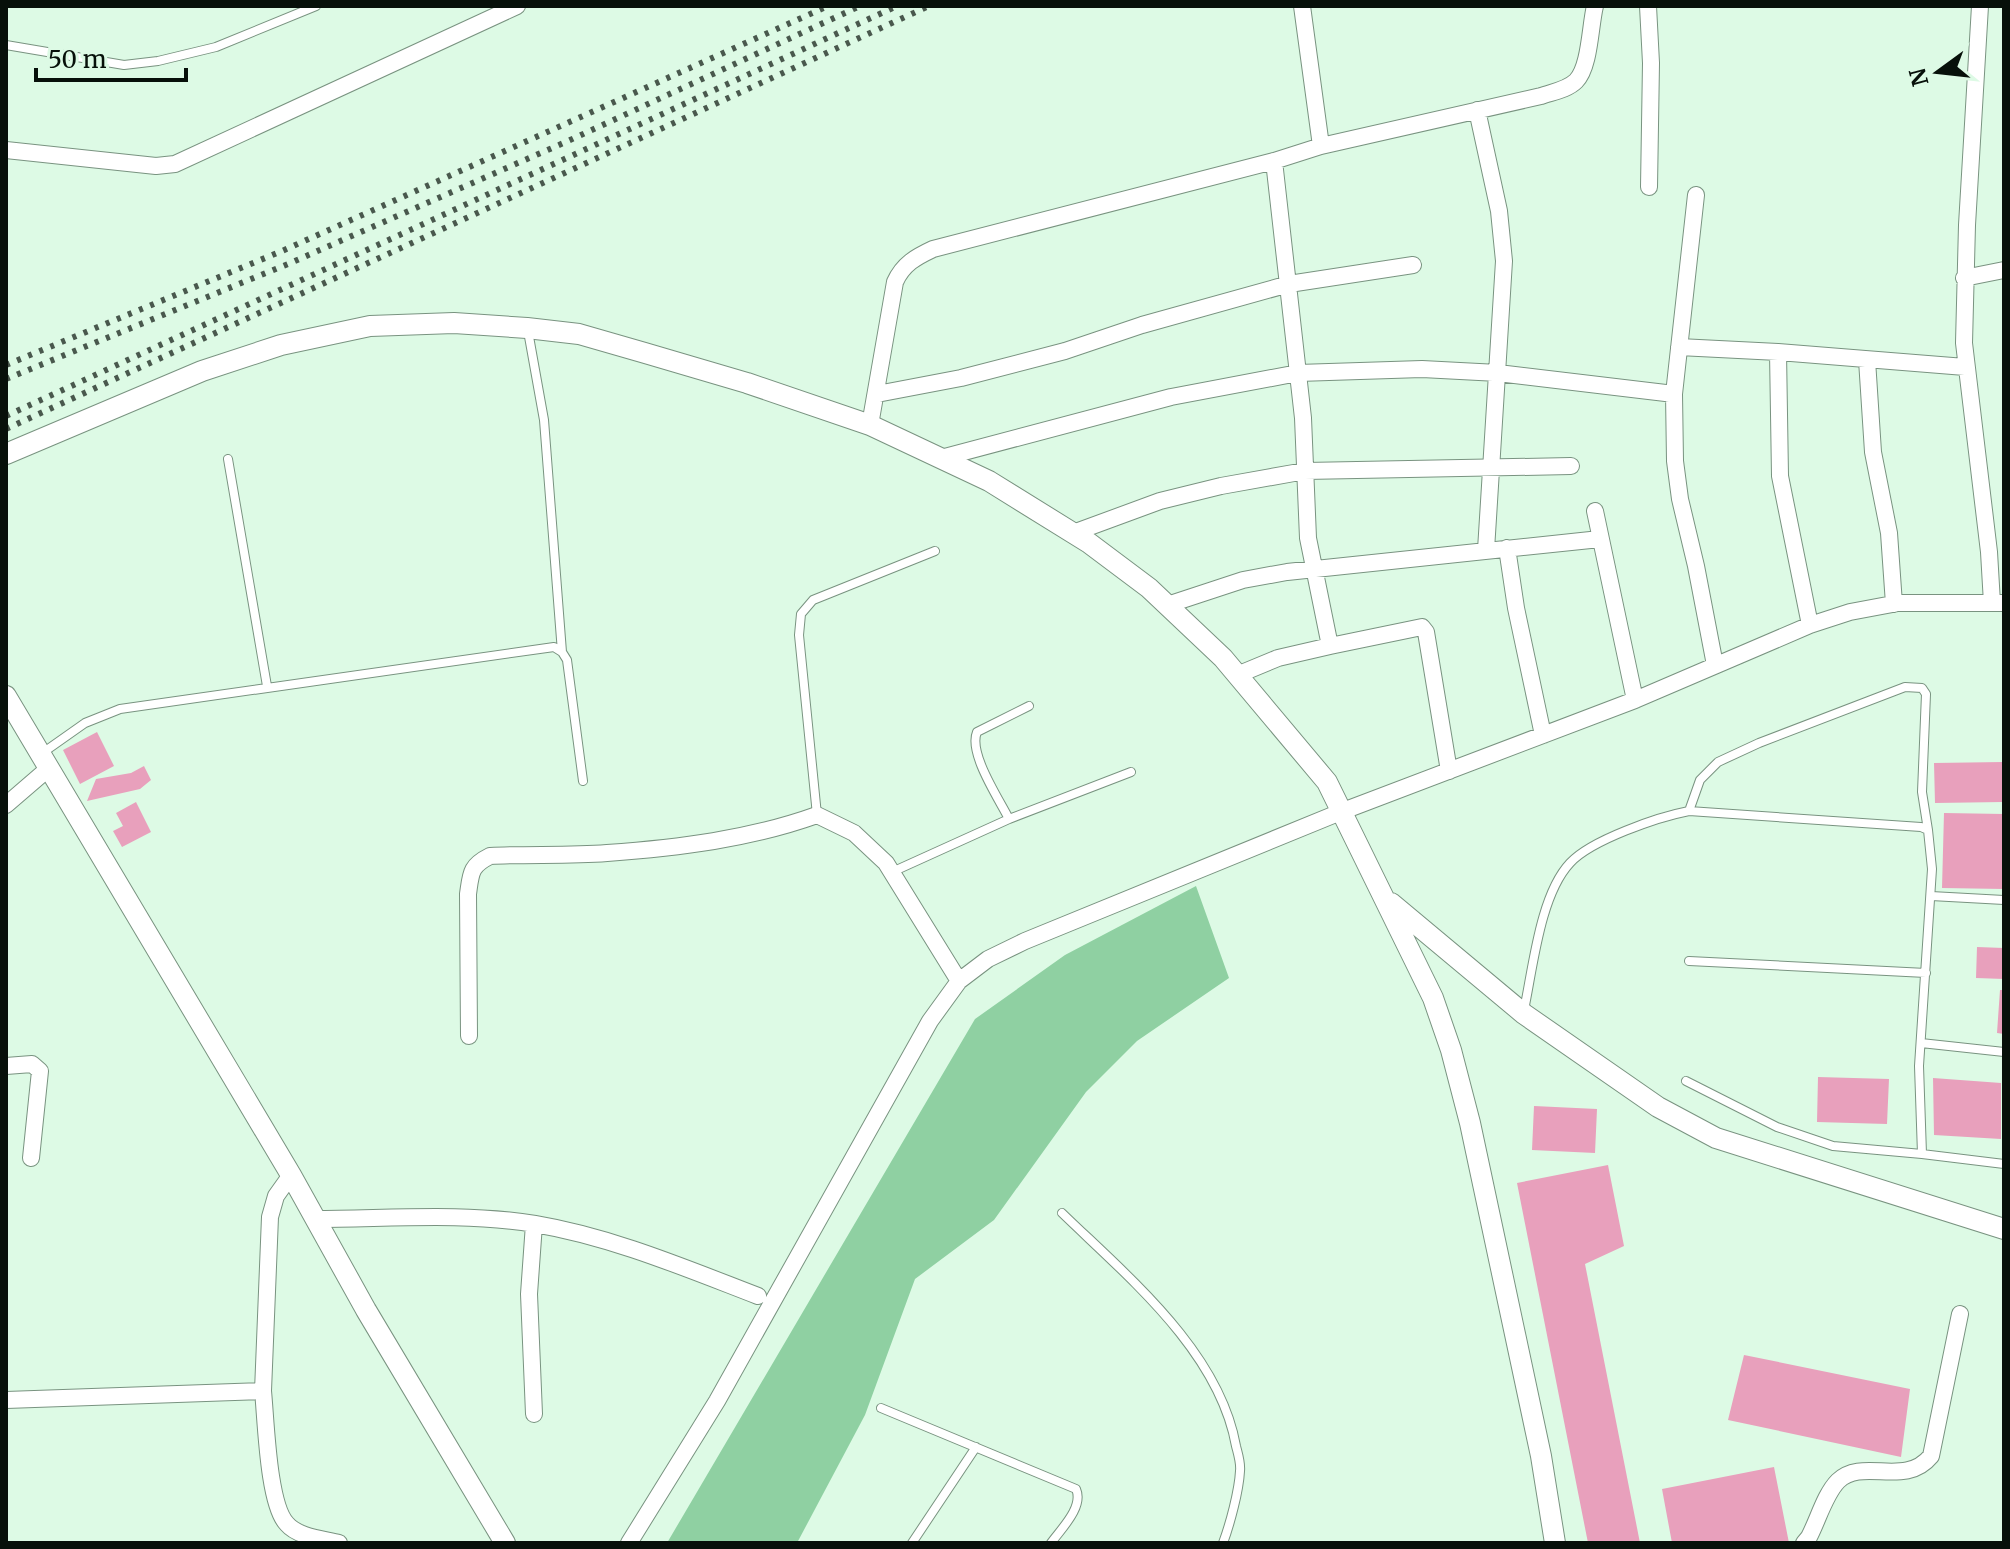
<svg xmlns="http://www.w3.org/2000/svg" width="2010" height="1549" font-family="Merriweather,serif">
<style>
.water{fill:#8fd0a2}
.building{fill:#e8a0bc}
.lines{fill:none;stroke-linecap:round;stroke-linejoin:round}
.service-casing{stroke:#799380;stroke-width:10}
.minor-casing{stroke:#799380;stroke-width:18}
.tertiary-casing{stroke:#799380;stroke-width:22}
.service{stroke:#fff;stroke-width:8}
.minor{stroke:#fff;stroke-width:16}
.tertiary{stroke:#fff;stroke-width:20}
.rail{stroke:#49584d;stroke-width:6;stroke-dasharray:4 8;stroke-linecap:butt}
</style>
<rect width="100%" height="100%" fill="#ddfae5"/>
<path class="water" d="M1196,886L1229,978L1137,1041L1086,1092L994,1220L915,1279L865,1415L797,1543H667L975,1019L1065,955Z"/>
<path class="building" d="M97,732L114,766L80,784L63,750Z
M2003,762V802L1935,803L1934,763Z
M144,766L151,780L140,789L87,801L96,779L131,773Z
M136,802L151,832L122,847L113,831L123,826L116,813Z
M1944,813L2004,814V889L1942,888Z
M1977,947L2004,948V979L1976,978Z
M2000,990H2004V1034L1997,1033Z
M1818,1077L1889,1079L1887,1124L1817,1122Z
M1933,1078L2001,1083V1139L1934,1135Z
M1534,1106L1597,1109L1595,1153L1532,1150Z
M1608,1165L1624,1246L1585,1264L1640,1543H1588L1517,1183Z
M1744,1355L1910,1389L1901,1457L1728,1420Z
M1774,1467L1789,1543H1672L1662,1489Z"/>
<g class="lines">
<g class="service-casing">
<path id="service" d="M6,45L124,65L158,61L216,47L316,6
M528,331L544,420L562,652
M228,459L267,686
M41,754L85,723L120,709L554,647L562,652L567,660L583,781
M1689,811L1700,780L1718,762L1759,743L1905,687L1922,688L1926,694L1922,792L1928,830
M817,815L799,635L801,614L813,600L935,551
M1009,819L1131,772
M892,872L1009,819C999,799 968,753 977,732L1029,706
M1931,896L2004,900
M1689,961L1926,973
M1524,1010C1533,968 1540,895 1570,863C1591,840 1658,817 1689,811L1921,827L1928,830L1932,869L1919,1066L1922,1154L2004,1164
M1921,1043L2004,1052
M1686,1081L1777,1127L1833,1146L1922,1154
M1062,1213C1128,1277 1219,1351 1236,1446C1238,1454 1241,1463 1240,1471C1239,1491 1230,1524 1223,1543
M881,1408L1076,1489C1084,1507 1061,1529 1051,1543
M912,1543L976,1447"/>
</g>
<g class="minor-casing">
<path id="minor" d="M1302,6L1321,146
M1648,6L1651,63L1649,187
M1980,6L1967,225L1964,343L1989,552L1992,603H2004
M1477,110L1499,211L1504,261L1486,550
M6,150L156,166L175,164L517,6
M1696,195L1674,394L1675,461L1680,499L1696,566L1715,665
M1964,278L2004,270
M1679,347L1778,352L1965,367
M1778,352L1780,476L1810,625
M1867,360L1873,452L1889,533L1894,604
M877,394L961,378L1065,351L1142,325L1289,284L1413,265
M870,425L895,282C903,264 916,257 933,249L1274,161L1321,146L1541,96C1552,92 1567,90 1576,81C1590,67 1590,26 1595,6
M941,458L1171,397L1298,373L1422,369L1498,373L1674,394
M1595,511L1635,700
M1073,533L1160,501L1221,486L1305,471L1571,466
M1507,548L1516,608L1543,735
M1167,605L1243,580L1287,572L1600,539
M1330,646L1422,627L1426,632L1449,771
M1237,675L1278,658L1330,646L1308,538L1303,418L1274,161
M6,805L49,768
M469,1036L468,894C471,873 470,866 490,856C529,854 568,856 607,853C678,848 750,839 817,815L854,833L886,863L959,981
M6,1066L32,1064L40,1071L31,1158
M314,1219C387,1219 463,1212 535,1224C612,1237 685,1268 758,1296
M534,1224L529,1294L534,1414
M263,1391C266,1420 268,1505 287,1524C298,1537 323,1539 339,1543
M6,1400L263,1391L270,1217L276,1196L291,1175
M629,1543L717,1401L930,1021L959,981L988,959L1025,941L1343,811L1635,700L1810,625L1850,612L1898,603H1992
M1804,1543L1809,1537C1818,1520 1825,1494 1838,1481C1863,1457 1905,1488 1931,1456L1960,1314"/>
</g>
<g class="tertiary-casing">
<path id="tertiary" d="M6,454L202,371L281,345L370,326L454,323L527,328L579,334L645,353L747,383L870,425L989,481L1089,543L1149,588L1223,658L1327,782L1433,998L1451,1050L1470,1123L1541,1456L1555,1543
M6,696L291,1175L366,1310L505,1543
M1391,903L1524,1014L1658,1107L1716,1138L2004,1229"/>
</g>
<use href="#service" class="service"/>
<use href="#minor" class="minor"/>
<use href="#tertiary" class="tertiary"/>
<path class="rail" d="M6,365L282,251L828,6
M6,379L288,264L568,141L860,6
M6,416L897,6
M6,429L929,6"/>
</g>
<rect width="2010" height="1549" fill="none" stroke="#07100a" stroke-width="16"/>
<g transform="translate(1938 72) rotate(255)" stroke="#ddfae5" stroke-width="6" paint-order="stroke">
<path d="M0-6L14 30L0 20L-14 30Z" fill="#07100a"/>
<text y="-12" font-size="22" font-weight="bold" text-anchor="middle" fill="#07100a">N</text>
</g>
<path d="M36 68v12h150v-12" fill="none" stroke="#07100a" stroke-width="4"/>
<text x="48" y="68" font-size="24" fill="#07100a" stroke="#ddfae5" stroke-width="6" paint-order="stroke">50 m</text>
</svg>
